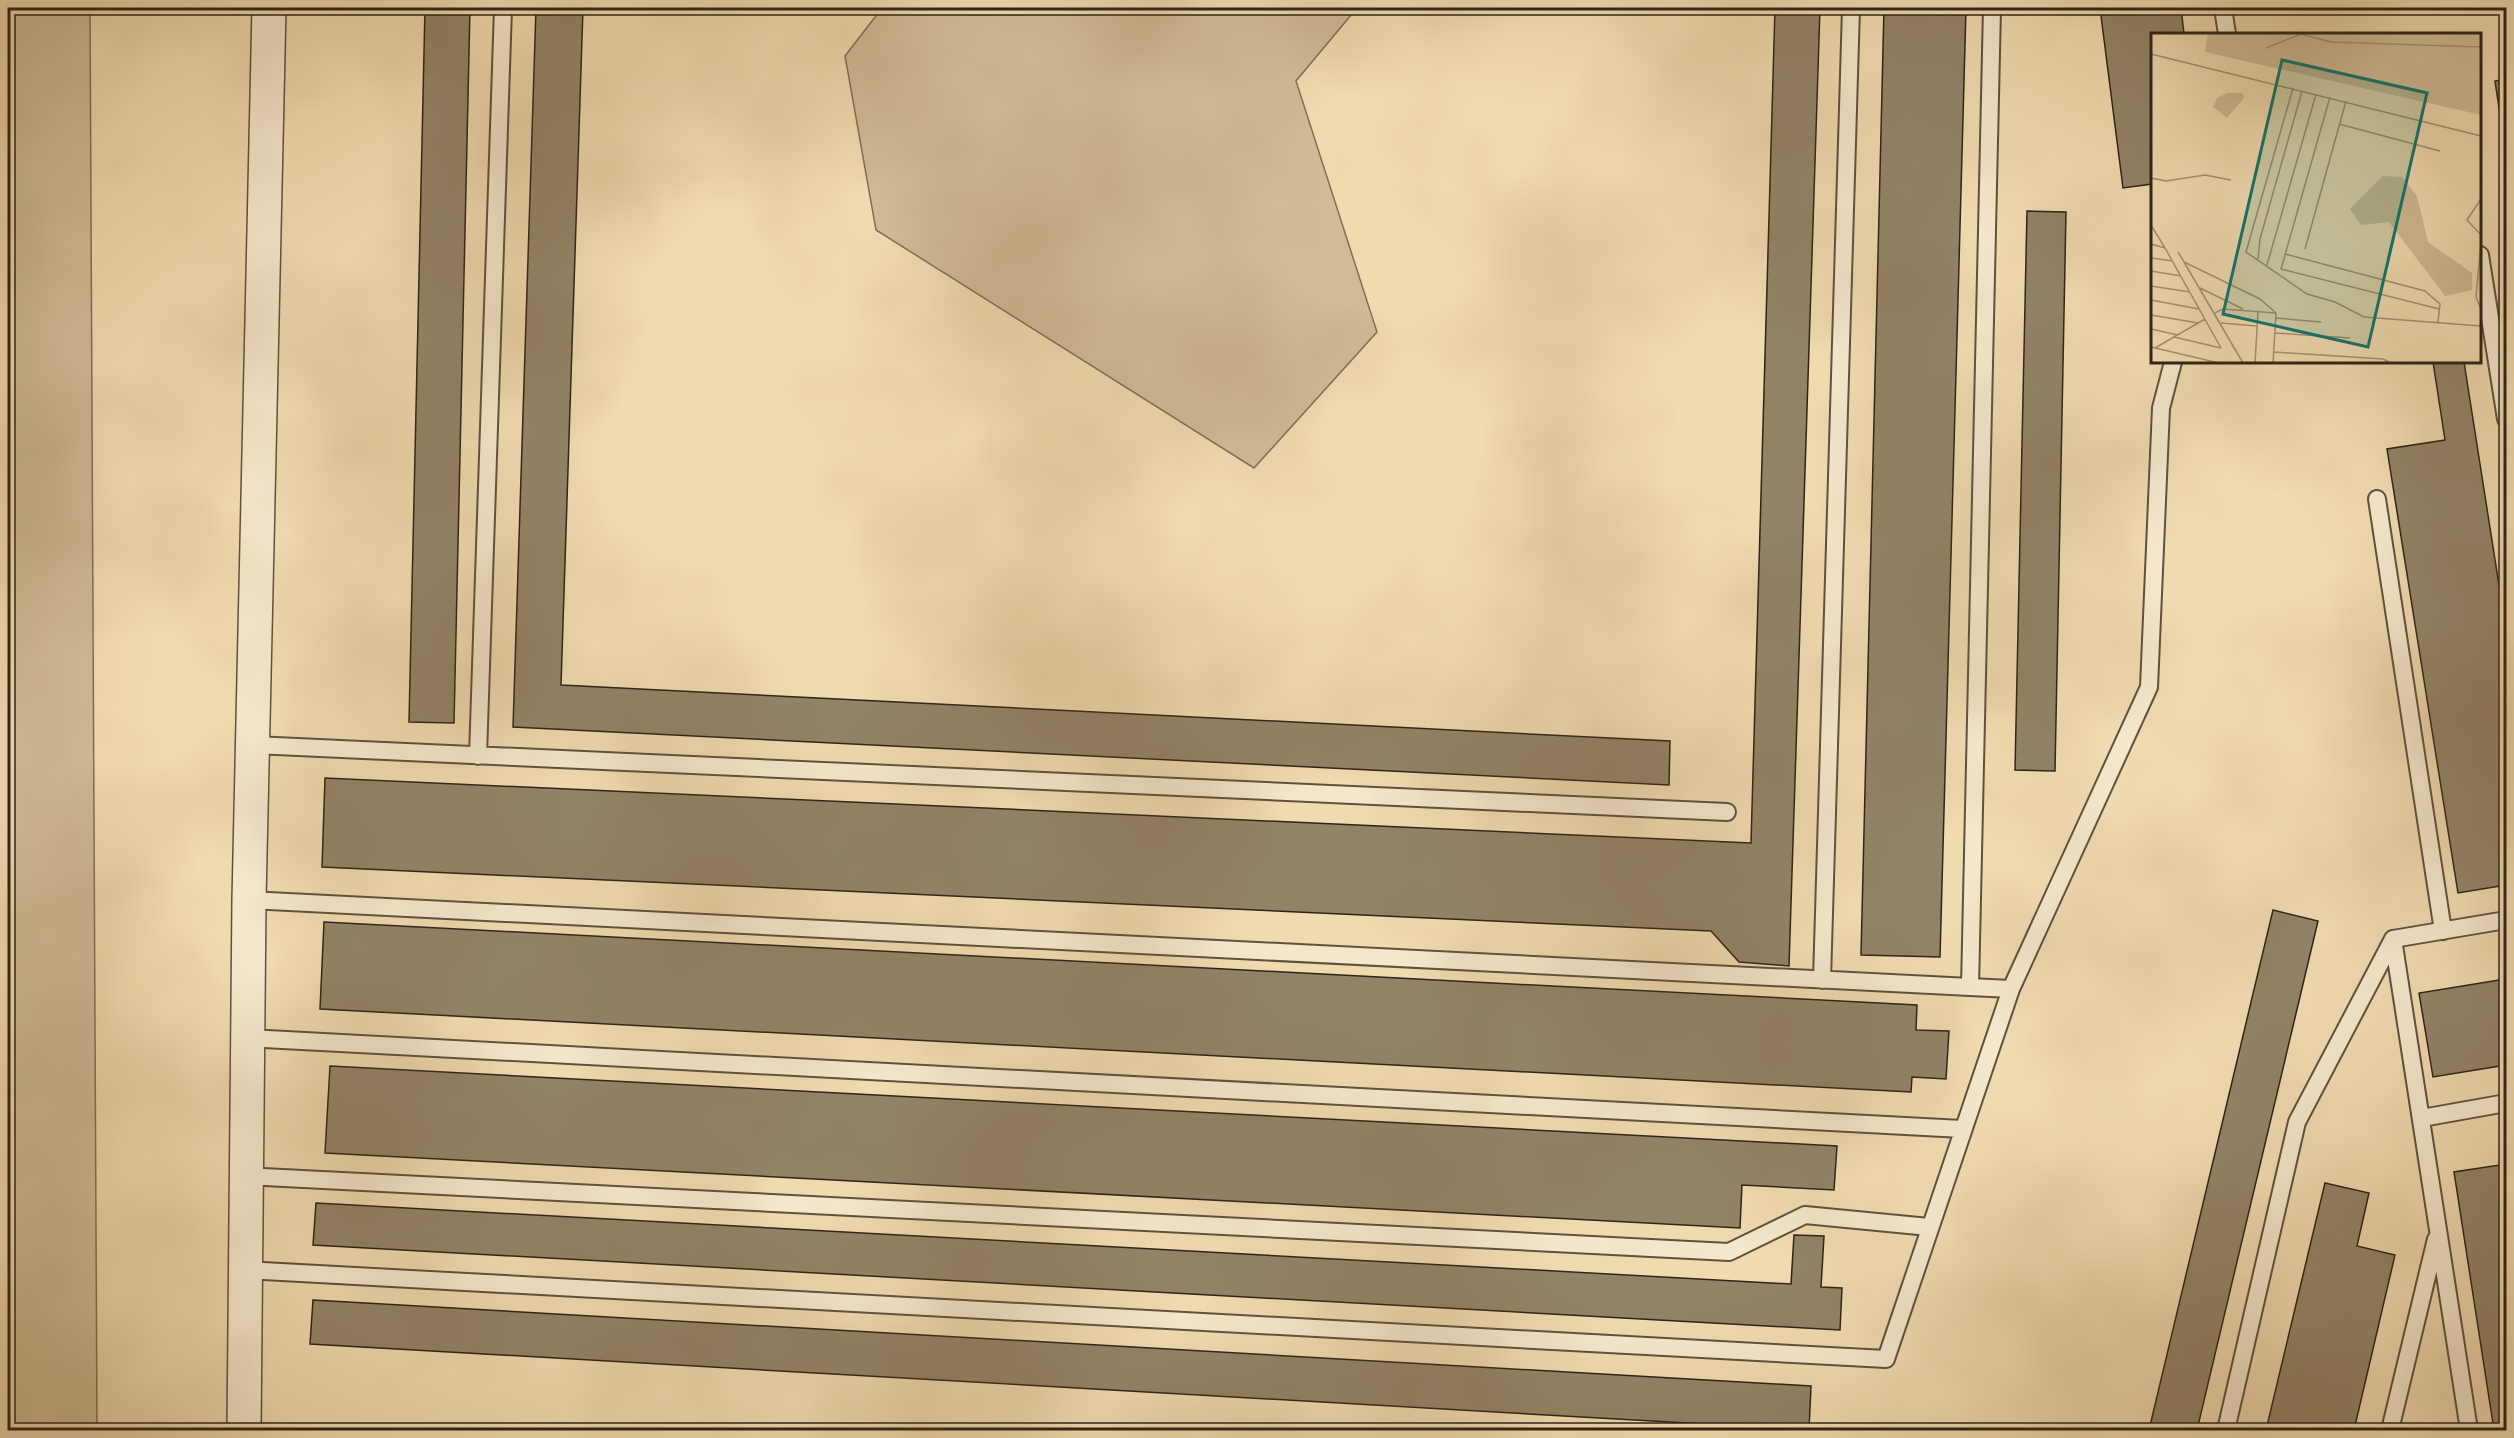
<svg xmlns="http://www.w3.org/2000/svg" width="2514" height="1438" font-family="'EB Garamond',serif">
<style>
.green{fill:#cfbb96;stroke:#7e7057;stroke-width:1.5}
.building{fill:#928367;stroke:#2d2418;stroke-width:1.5}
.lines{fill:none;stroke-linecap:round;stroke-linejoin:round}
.service-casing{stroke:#5e523e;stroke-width:20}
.minor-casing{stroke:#5e523e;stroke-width:36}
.service{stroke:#f5e7cc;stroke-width:16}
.minor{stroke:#f5e7cc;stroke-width:33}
.inset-road{fill:none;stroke:#a29173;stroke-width:1.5}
.view{fill:#0f766e;fill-opacity:0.15;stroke:#0f766e;stroke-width:3}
.inset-edge{fill:none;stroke:#2d2418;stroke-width:3}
</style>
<rect width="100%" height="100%" fill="#f0dab0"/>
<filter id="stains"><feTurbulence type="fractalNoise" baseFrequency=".00333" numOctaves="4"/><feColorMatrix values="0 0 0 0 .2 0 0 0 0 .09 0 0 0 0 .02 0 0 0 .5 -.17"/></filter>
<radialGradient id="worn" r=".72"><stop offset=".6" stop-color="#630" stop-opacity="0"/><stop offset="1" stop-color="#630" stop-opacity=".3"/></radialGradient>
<path class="green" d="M8,8H90L97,1430H8Z
M882,8H1357L1296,81L1377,332L1254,468L876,230L845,56Z"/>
<path class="building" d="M425,8H470L454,723L409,722Z
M536,8H583L561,685L1670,741L1669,785L513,727Z
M1775,8H1820L1789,966L1739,962L1711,931L322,867L325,778L1751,843Z
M1884,8H1966L1940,957L1861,955Z
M2100,8H2181L2184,34H2152V184L2123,188Z
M2506,79V154L2495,81Z
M2027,211L2066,212L2055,771L2015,770Z
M2433,362H2464L2506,630V885L2458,893L2387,449L2445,440Z
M2273,910L2318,921L2197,1430H2149Z
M324,922L1917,1005L1916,1030L1949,1031L1946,1079L1912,1077L1911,1092L320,1009Z
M2506,979V1065L2433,1077L2419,993Z
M330,1066L1837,1146L1834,1190L1742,1185L1740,1228L325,1153Z
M2506,1164V1430H2494L2454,1172Z
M2325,1183L2369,1193L2357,1246L2395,1255L2354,1430H2266Z
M316,1203L1791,1284L1794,1235L1824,1236L1821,1287L1842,1288L1840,1330L313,1245Z
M313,1300L1811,1386L1809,1430L310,1344Z"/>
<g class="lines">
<g class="service-casing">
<path id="service" d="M2223,8L2227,34
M2480,255L2506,419
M2377,499L2443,931
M252,745L1727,812
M478,756L503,8
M249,900L1970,987L1992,8
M2393,939L2469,1430
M2393,939L2506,920
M1822,980L1851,8
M1970,987L2011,989
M247,1038L1962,1129
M2422,1118L2506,1103
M246,1176L1729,1252L1805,1215L1929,1227
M245,1270L1886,1359L2011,989L2149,687L2161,408L2173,362
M2226,1430L2297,1122L2393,939
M2390,1430L2436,1239"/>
</g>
<g class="minor-casing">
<path id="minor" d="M244,1430L249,900L269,8"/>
</g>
<use href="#service" class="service"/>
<use href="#minor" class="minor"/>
</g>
<g transform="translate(2151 33)">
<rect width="330" height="330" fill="#f0dab0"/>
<path d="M57,0H330V82L54,19ZM76,60H92L93,65L76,85L62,74L66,65ZM232,143L251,144L266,163L277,209L321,240V257L294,263L238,189L210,192L199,176Z" fill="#cfbb96"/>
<path class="inset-road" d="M115,15L150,1L180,9L330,14M0,21L330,103M142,55L95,219L156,261L184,269L213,284L330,293M179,64L130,236L288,276M188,91L289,118M0,145L15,148L54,142L80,147M330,166L316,187L330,202M0,192L14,215M330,210L325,264L330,276M0,211L14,215L70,315M154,216L195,68M27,219L33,229L109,266L125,280M134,221L274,258L289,271L287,289M0,225L22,228M107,226L109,206L151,58M33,229L92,330M116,232L165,61M0,238L30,243M0,253L39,259M49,255L92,276M0,267L48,276M64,280L72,276L125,280M0,282L47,290M125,285L170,289M70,290L106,293M0,296L27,302M124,300L199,305M23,304L70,315M0,314L68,330M4,315L54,286M123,319L232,326L240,330M104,330L107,279M122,330L125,280"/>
<path class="view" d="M131,27L276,60L217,314L72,281Z"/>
<rect width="330" height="330" class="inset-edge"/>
</g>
<rect width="2514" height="1438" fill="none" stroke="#f0dab0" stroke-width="30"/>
<rect x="9" y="9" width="2496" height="1420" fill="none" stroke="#2d2418" stroke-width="3"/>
<rect x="15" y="15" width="2484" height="1408" fill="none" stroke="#2d2418" stroke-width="1.5"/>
<rect width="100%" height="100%" filter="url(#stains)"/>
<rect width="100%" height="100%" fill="url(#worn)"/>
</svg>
